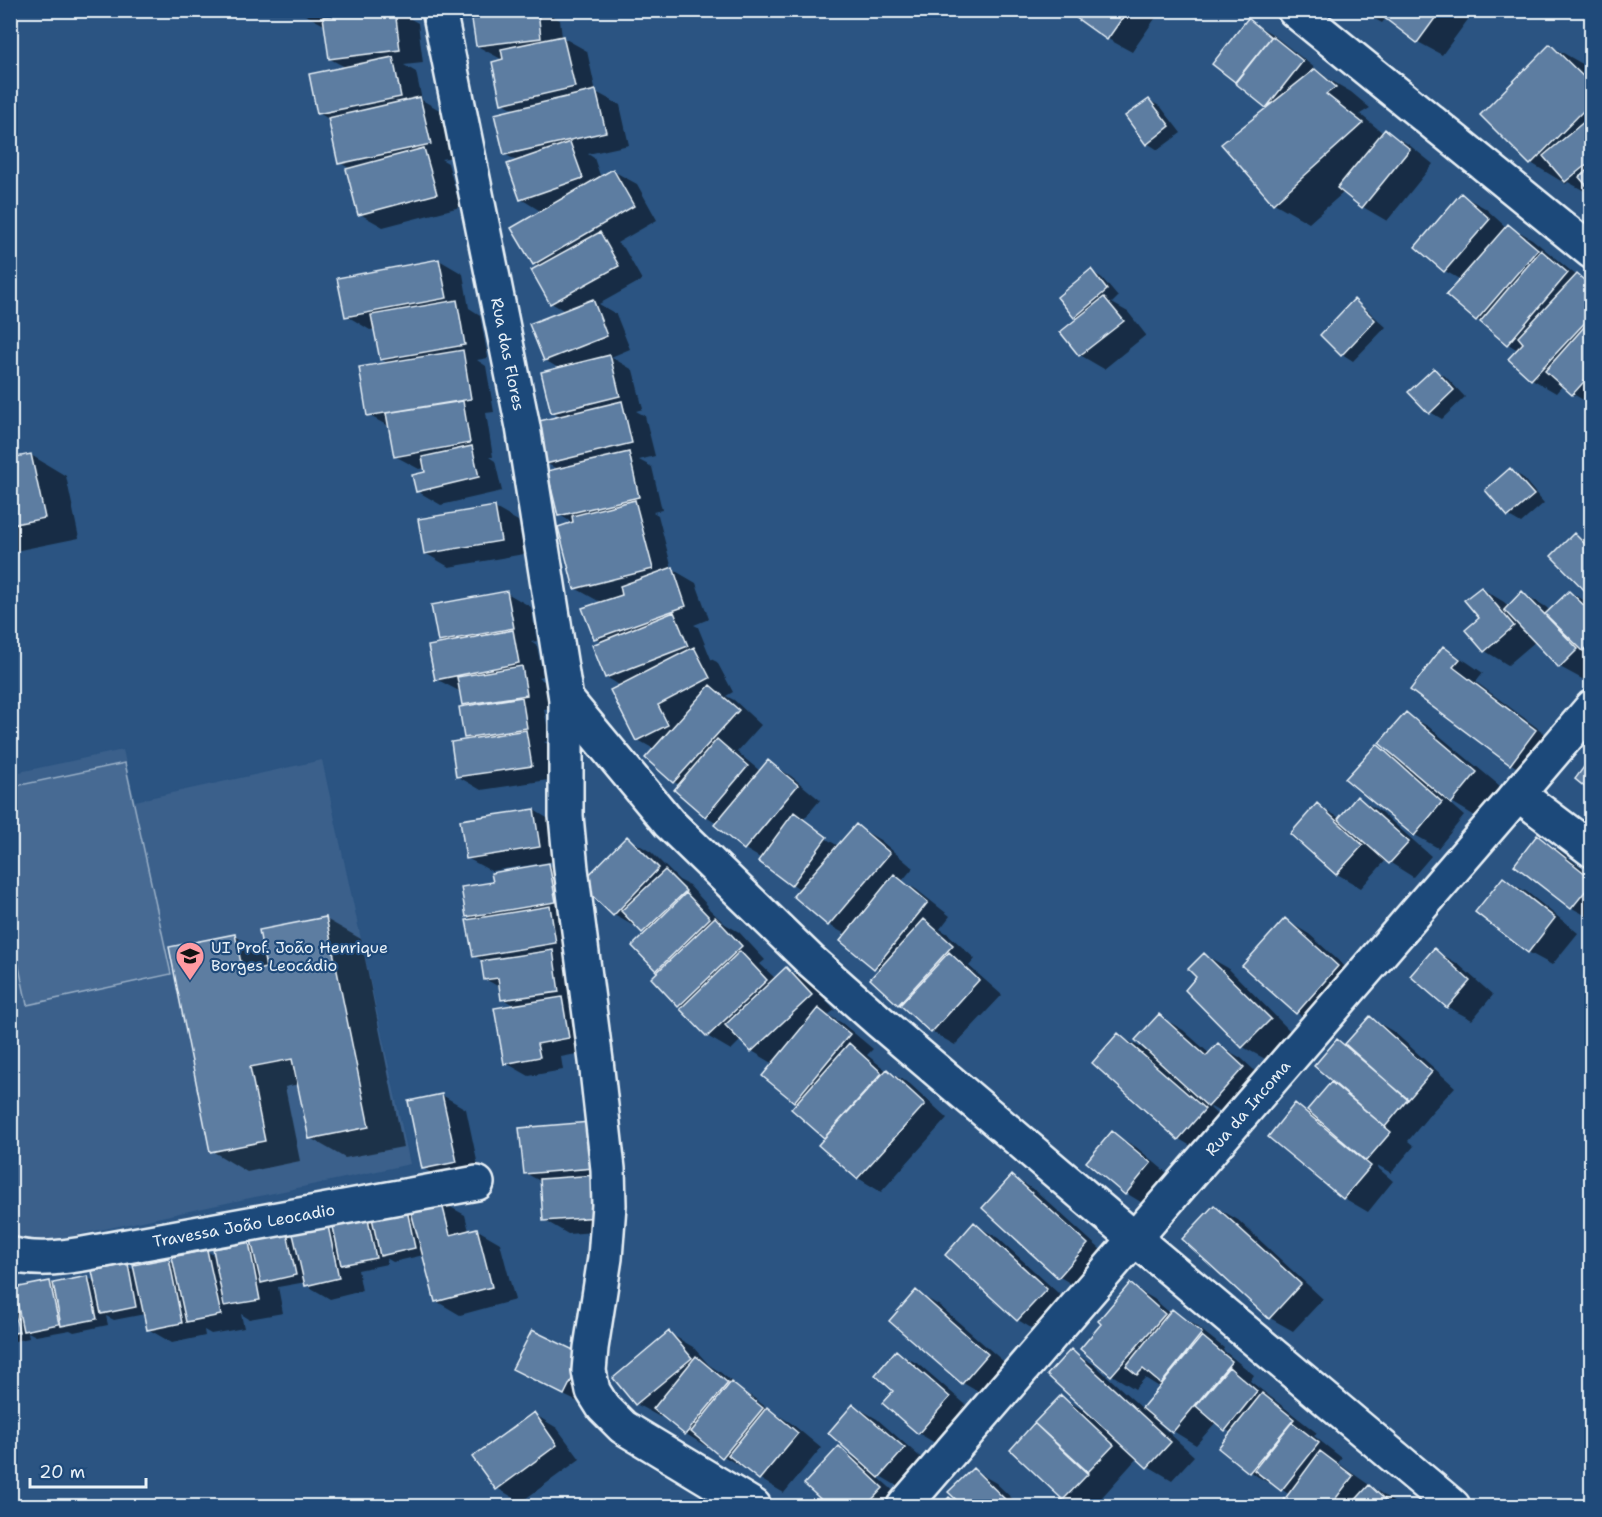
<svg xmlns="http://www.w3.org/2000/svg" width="1602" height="1517" font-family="'Shantell Sans',sans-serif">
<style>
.built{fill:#3a608b}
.green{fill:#476b93;stroke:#98aec6;stroke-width:1.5}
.shadow{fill:#0007}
.building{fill:#5d7da1;stroke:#e8f1f8;stroke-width:1.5}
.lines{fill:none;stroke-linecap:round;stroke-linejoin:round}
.minor-casing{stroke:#e8f1f8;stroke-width:38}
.minor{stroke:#1f4a7a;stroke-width:33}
.labels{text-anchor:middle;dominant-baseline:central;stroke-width:4.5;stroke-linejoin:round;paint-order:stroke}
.street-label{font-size:16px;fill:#e8f1f8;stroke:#1f4a7a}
.poi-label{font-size:16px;fill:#e8f1f8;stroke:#1f4a7a;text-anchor:start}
</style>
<rect width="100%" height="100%" fill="#2b5482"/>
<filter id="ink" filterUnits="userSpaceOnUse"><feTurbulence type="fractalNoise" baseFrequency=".0167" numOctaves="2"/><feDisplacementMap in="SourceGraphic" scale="12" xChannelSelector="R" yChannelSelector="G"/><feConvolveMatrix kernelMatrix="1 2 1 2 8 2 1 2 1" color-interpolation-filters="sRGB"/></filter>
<g filter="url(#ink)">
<path class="built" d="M123,750L135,801L322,760L410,1164L11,1249L10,774Z"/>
<path class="green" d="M125,763L171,974L27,1005L11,929V787Z"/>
<path class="shadow" d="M300,10H400V13L418,23L423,63L404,65L416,72L422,100L443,112L454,157L441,159L448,163L460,207L383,227L360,214L351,169L340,163L330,120L319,113L347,68L330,59L326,26L300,12Z
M487,10H560V13L550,15L560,20L562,37L587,51L596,92L620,105L629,145L588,154L594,158L601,178L613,171L637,184L657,220L617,243L624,248L642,280L599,304L616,314L630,349L611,357L633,370L643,409L636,411L645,416L655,456L639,460L652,467L662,510L653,512L658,515L672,569L696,583L709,619L694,625L698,627L711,659L717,662L733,692L726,696L734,700L761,725L737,752L760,771L768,762L791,776L820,800L803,820L830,837L822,832L820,835L840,847L856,826L880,840L913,868L902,881L917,890L950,916L940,929L948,934L975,959L969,966L1002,995L955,1045L932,1032L905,1007L899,1004L880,970L875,967L847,935L829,925L801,890L760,861L762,859L745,849L717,823L706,816L680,785L674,782L647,758L654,749L638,740L621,686L606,677L602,642L595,638L602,603L575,588L574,524L560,515L559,470L546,463L562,417L553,412L560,369L545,360L565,311L551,303L539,267L534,264L542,212L521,199L518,162L505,154L516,110L503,103V60L477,46L490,13Z
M1082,10H1161L1132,52L1108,39L1077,17Z
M1167,10H1177L1174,15Z
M1359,10H1475L1442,55L1418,42L1386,18L1382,23Z
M1248,20L1272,34L1325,76V77L1351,92L1370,108L1360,114L1383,133L1385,131L1408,144L1433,164L1387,221L1363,207L1344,192L1309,223L1274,203L1269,108L1214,64Z
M1551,46L1586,66L1592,72V193L1590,194L1568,182L1566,184L1531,163Z
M1149,100L1161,107L1181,133L1158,150L1147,143Z
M1461,195L1485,208L1507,228L1509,226L1532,239L1577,276L1592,284V405L1573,394L1563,385L1556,393L1532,379L1510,359L1518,350L1508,344L1484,324L1477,320L1461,280L1445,271L1417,247Z
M439,260L463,274L469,308L480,315L488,358L477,360L486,366L494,412L486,413L493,457H489L495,461L502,491L441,505L417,491L427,473L426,468L419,469L395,456L390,427L368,415L389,364L381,359L375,329L370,330L347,316Z
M1091,271L1102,278L1118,297L1112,303L1128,312L1146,335L1104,369L1080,355L1062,332L1079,319L1075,317Z
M1354,301L1365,308L1386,327L1353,361L1342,354Z
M1434,370L1445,376L1465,397L1442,419L1430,412Z
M31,455L66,476L79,538L10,552V459Z
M1510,470L1522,477L1544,503L1521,523L1509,516L1487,490Z
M495,508L518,521L524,554L449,567L425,553Z
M1575,535L1592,545V596Z
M1481,588L1504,602L1509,607L1523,593L1546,607L1550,611L1570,592L1592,605V673L1584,680L1560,667L1536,641L1508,665L1485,651L1481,618Z
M507,593L531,607L537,641L531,642L537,646L543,676L538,677L545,682L550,708L544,709L550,741L544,742L550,745L555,779L481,790L457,776L471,740L465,737L468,707L463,704L461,692L436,679L445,645L439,641Z
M1444,648L1467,662L1483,673L1476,682L1559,744L1534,777L1511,764L1412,690Z
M1406,714L1429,727L1500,786L1475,816L1450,801L1449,803L1464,816L1438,848L1415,835L1377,746L1394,756Z
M1358,798L1381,812L1431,856L1413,877L1386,860L1361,888L1337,874L1292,834L1317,805L1340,818Z
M534,810L557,824L563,860L491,871L467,858Z
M1537,837L1560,851L1592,875V919L1572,908Z
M627,838L651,852L679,880L689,885L708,906L707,907L725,924L739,932L765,960L760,964L776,979L786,969L810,983L835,1010L828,1015L842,1023L873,1049L867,1055L887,1071L910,1084L947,1118L881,1192L858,1178L820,1145L826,1138L793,1109L798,1103L764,1076L774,1064L752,1051L741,1040L731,1050L707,1036L682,1008L679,1006L660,971L657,970L647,934L639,927L638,928L614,915Z
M549,865L573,879L579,956L564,959L576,966L592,1051L561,1057L563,1070L529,1076L506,1063L515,1006L503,999L501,988L485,979L482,960L474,956V920L467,916L494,883Z
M1503,879L1527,892L1578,933L1552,965L1528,952Z
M326,919L361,939L403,1147L345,1158L310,1138L299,1084L285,1087L300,1161L247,1172L212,1151L235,936L265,953Z
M1285,920L1309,934L1361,981L1320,1026L1297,1013Z
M1434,950L1458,964L1493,995L1472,1020L1448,1007Z
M1205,955L1228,968L1293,1034L1267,1060L1243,1047L1198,977Z
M1159,1016L1183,1030L1210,1054L1218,1045L1241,1058L1267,1082L1232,1119L1211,1107L1210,1108L1227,1124L1203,1153L1179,1139L1094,1063L1118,1035L1147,1051Z
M1370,1018L1394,1032L1455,1087L1431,1113L1408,1141L1414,1146L1391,1173L1379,1166L1378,1168L1393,1181L1368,1212L1344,1198L1270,1136L1296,1105L1307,1112L1334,1081L1337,1041L1354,1052Z
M442,1095L466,1109L480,1175L447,1182L423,1168Z
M590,1123L622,1230L568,1234L544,1220L542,1182L525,1173Z
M1112,1133L1136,1147L1173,1178L1149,1207L1126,1193Z
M1013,1177L1036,1191L1111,1259L1082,1290L1058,1276Z
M441,1202L465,1215L469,1231L476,1229L500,1243L515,1300L460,1315L436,1301L424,1255L393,1262L386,1258L387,1264L358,1270L362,1291L330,1299L306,1285V1282L278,1287L283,1313L249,1319L241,1314L244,1328L211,1334L204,1330L205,1336L172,1343L148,1329L145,1314L114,1320L106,1316L108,1325L74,1332L70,1330L36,1336L28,1332L29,1338L10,1342V1292L17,1295L49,1282L53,1284L88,1278L96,1282L127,1266L136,1271L168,1259L175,1263L207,1251L216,1257L248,1244L255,1247L287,1234L296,1239L328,1228L335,1232L367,1216L374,1220Z
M1214,1206L1238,1220L1323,1299L1293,1331L1270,1318Z
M974,1224L998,1238L1069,1303L1041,1334L1018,1320Z
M1130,1285L1154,1299L1170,1313L1172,1311L1195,1325L1224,1348L1223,1350L1254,1375L1250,1381L1317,1433L1314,1436L1342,1458L1338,1463L1399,1506H1296L1286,1500L1290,1495L1275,1485L1274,1486L1250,1472L1220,1448L1231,1433L1216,1422L1196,1445L1173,1431L1155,1416L1153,1418L1194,1456L1172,1480L1148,1466L1138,1457L1094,1506H1077L1064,1499L1012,1449L1061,1397L1088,1413L1071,1351L1095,1365L1143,1409L1161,1388L1145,1378L1135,1389L1112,1375Z
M916,1292L940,1306L1011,1368L987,1397L963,1383L891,1321Z
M669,1333L693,1347L709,1365L720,1372L744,1392L754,1398L771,1411L791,1423L821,1448L784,1493L760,1479L748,1469L747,1470L723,1456L710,1446L709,1448L686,1434L663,1415L660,1417L636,1404Z
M896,1352L920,1365L973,1411L942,1447L918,1433L895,1391Z
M583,1357L606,1370L588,1407L537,1382L514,1369Z
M854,1406L877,1419L927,1463L904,1490L880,1476L879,1478L906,1502L902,1506H830L806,1484L839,1448L857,1459Z
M534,1414L557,1428L580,1459L521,1502L497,1488Z
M973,1470L996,1483L1020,1506H965L950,1492Z"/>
<path class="building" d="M373,10H395L400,50L329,59L323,17Z
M494,10H538L541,38L476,46L471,13Z
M1080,10H1128L1107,40L1075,17Z
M1374,10H1441L1417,43Z
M1248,18L1271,37L1235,82L1212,64Z
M563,36L575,87L501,104L492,62L503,59L501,49Z
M1272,36L1303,61L1266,108L1235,83Z
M1550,44L1592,85V102L1530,165L1480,115Z
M393,57L401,97L317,114L309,74Z
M1315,69L1336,87L1326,94L1363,123L1273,204L1221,144Z
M596,90L606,132L504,155L494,114Z
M420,97L431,144L338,164L328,118Z
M1149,99L1170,126L1146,145L1125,116Z
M1592,115V160L1565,182L1543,156Z
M1385,129L1410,149L1362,208L1337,188Z
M570,142L583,178L520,200L507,164Z
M424,148L437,194L358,215L346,169Z
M1592,166V192L1579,177Z
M613,169L634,206L533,265L511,228Z
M1461,193L1490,219L1444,272L1415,247Z
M1508,224L1538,249L1476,321L1446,295Z
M600,232L619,266L550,304L531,270Z
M1541,250L1568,273L1507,345L1480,322Z
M439,259L447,298L345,317L337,278Z
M1091,269L1107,290L1074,318L1057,297Z
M1577,274L1592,287V315L1531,380L1508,359L1523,343L1518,337Z
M1104,297L1124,321L1079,356L1060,332Z
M593,299L607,336L544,361L529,324Z
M1354,299L1375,320L1341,356L1320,335Z
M457,300L465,345L380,360L371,315Z
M1592,318V373L1572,395L1545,371Z
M463,350L471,399L367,416L359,367Z
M610,355L620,396L551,413L541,372Z
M1434,368L1454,390L1429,414L1408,392Z
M463,401L470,443L394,457L386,413Z
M622,401L632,443L545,464L535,422Z
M472,446L479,477L416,492L412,475L425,472L422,457Z
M629,452L639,497L558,516L547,471Z
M31,454L45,518L10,525V458Z
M1510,468L1534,495L1508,517L1485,490Z
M635,500L653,569L574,589L558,527L573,522L572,516Z
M495,506L501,541L424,554L418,519Z
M1574,533L1592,551V598L1551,556Z
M673,567L686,606L594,639L582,608L622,595L620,586Z
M1481,587L1514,626L1484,652L1465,630L1479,618L1464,600Z
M507,591L514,628L438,642L431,605Z
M1522,591L1578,649L1559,668L1504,610Z
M1569,591L1592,613V643L1583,651L1545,614Z
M674,612L688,646L605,678L592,645Z
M513,630L519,663L435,680L428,646Z
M1443,646L1460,659L1453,667L1536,730L1510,765L1410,690Z
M694,647L710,678L658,705L668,725L636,741L610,690Z
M522,666L527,695L462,705L457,677Z
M710,685L739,710L673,783L645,758Z
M522,697L527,728L464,738L459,707Z
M1406,712L1477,772L1451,804L1379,743Z
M526,730L532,766L456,777L451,742Z
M717,739L748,766L705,817L674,790Z
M1377,744L1442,802L1414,836L1345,779Z
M1592,756V793L1575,779Z
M768,760L798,785L744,850L714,825Z
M1357,796L1409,842L1389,864L1338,819Z
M1317,803L1363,845L1336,875L1290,834Z
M534,809L540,847L466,859L460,820Z
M794,812L827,837L791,886L758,861Z
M856,824L890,853L828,926L793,896Z
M1537,835L1592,879V883L1571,909L1514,865Z
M627,836L659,868L613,916L580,884Z
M549,863L556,902L466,917L461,887L493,882L491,873Z
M665,870L686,891L642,933L621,911Z
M894,874L928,902L874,969L840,941Z
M1503,877L1555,918L1528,953L1475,912Z
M686,893L710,918L656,971L632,946Z
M550,906L556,943L473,957L466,920Z
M326,917L369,1127L309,1139L292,1059L250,1067L265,1141L210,1152L169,947L235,934L243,973L266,968L259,930Z
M715,917L742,946L678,1007L651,978Z
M1285,918L1338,966L1296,1014L1242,966Z
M924,919L953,945L898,1005L870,979Z
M1434,948L1470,981L1447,1008L1410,976Z
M553,950L559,992L501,1000L498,978L484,980L481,961Z
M740,951L767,980L707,1037L680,1009Z
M949,952L979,980L931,1033L900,1005Z
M1204,953L1271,1019L1242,1048L1185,990L1196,977L1188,969Z
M786,967L812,995L751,1052L725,1025Z
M562,997L569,1038L537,1044L540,1057L504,1064L494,1008Z
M818,1008L850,1034L794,1102L762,1076Z
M1159,1014L1206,1056L1218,1043L1244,1067L1208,1107L1135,1040Z
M1370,1016L1432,1072L1408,1100L1345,1044Z
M1118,1033L1205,1109L1178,1140L1092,1063Z
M1337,1039L1408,1099L1385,1127L1314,1066Z
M849,1043L882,1073L824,1138L791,1109Z
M887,1069L925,1104L857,1179L818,1145Z
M1331,1082L1391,1132L1366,1161L1307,1110Z
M442,1094L457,1162L422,1169L408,1101Z
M1295,1103L1371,1166L1343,1199L1268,1137Z
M590,1122L594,1168L524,1174L519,1128Z
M1112,1131L1151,1163L1125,1195L1086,1162Z
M596,1175L599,1217L543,1221L540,1179Z
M1012,1175L1088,1244L1058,1278L982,1208Z
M441,1200L450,1235L477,1228L492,1287L435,1302L410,1208Z
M406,1205L415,1248L380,1256L371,1213Z
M1214,1205L1301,1284L1269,1319L1182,1239Z
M367,1215L376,1258L341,1265L332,1222Z
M974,1222L1047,1289L1017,1321L945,1255Z
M328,1226L339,1278L305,1286L293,1234Z
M287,1232L296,1275L261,1283L251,1240Z
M249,1242L260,1300L224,1306L213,1249Z
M207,1250L221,1315L186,1322L172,1257Z
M169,1258L182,1323L147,1330L133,1265Z
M128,1264L136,1307L101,1314L92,1271Z
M88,1276L97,1319L61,1326L53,1283Z
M50,1281L59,1324L23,1331L14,1288Z
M1130,1283L1165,1314L1111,1376L1080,1349L1101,1324L1098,1321Z
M916,1290L988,1354L962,1384L889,1321Z
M10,1294L19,1332L10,1334Z
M1172,1309L1202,1333L1161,1384L1143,1369L1137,1375L1126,1366Z
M532,1330L584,1355L564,1395L512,1369Z
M669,1331L692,1358L635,1405L613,1378Z
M1202,1336L1232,1361L1172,1433L1142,1408Z
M1071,1349L1171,1442L1147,1468L1047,1375Z
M896,1350L950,1397L918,1434L882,1403L893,1391L875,1375Z
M696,1356L728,1383L685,1435L653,1409Z
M1229,1367L1257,1391L1225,1431L1196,1406Z
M731,1382L763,1408L722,1458L691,1432Z
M1262,1393L1294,1419L1249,1473L1218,1448Z
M1061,1395L1114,1445L1088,1472L1034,1423Z
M853,1404L905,1448L879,1478L828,1433Z
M767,1407L798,1433L759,1480L728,1455Z
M534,1412L557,1445L496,1490L472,1457Z
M1292,1422L1319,1443L1281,1491L1254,1470Z
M1034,1423L1088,1474L1063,1500L1010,1450Z
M839,1446L883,1488L866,1506H828L804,1484Z
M1320,1451L1353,1476L1330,1506H1293L1284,1500Z
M973,1468L1012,1506H963L948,1492Z
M1369,1485L1392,1506H1350Z
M949,1497L959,1506H941Z
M713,1498L724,1506H706Z"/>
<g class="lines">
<g class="minor-casing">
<g id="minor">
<path id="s1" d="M439,10L523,427L566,699V816L571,869L596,1061L608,1169L609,1205L605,1258L591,1348L589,1371L593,1391L603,1407L623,1427L754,1506"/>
<path d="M1294,10L1592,252"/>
<path d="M566,699L669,823L810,960L880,1022L1135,1239L1453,1506"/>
<path d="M1518,794L1592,850"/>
<path id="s2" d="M10,1254C34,1261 58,1258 83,1254L477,1183"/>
<path id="s3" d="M904,1506L1518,794L1592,707"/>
</g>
</g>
<use href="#minor" class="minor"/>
</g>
</g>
<defs>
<g id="school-pin" transform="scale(1.5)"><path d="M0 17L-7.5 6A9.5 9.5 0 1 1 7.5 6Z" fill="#ff9aa2" stroke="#1f4a7a"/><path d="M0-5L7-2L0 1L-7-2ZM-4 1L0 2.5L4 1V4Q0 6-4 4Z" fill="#111"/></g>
</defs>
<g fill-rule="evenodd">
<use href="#school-pin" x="190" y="956"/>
</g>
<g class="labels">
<g class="street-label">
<text stroke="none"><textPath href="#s1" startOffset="351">Rua das Flores</textPath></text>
<text stroke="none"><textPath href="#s3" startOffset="526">Rua da Incoma</textPath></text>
<text stroke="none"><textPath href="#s2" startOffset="237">Travessa João Leocadio</textPath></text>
</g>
<g class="poi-label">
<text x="211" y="947">UI Prof. João Henrique<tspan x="211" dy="18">Borges Leocádio</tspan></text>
</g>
</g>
<rect width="1602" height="1517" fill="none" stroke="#1f4a7a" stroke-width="36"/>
<rect x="18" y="18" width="1566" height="1481" fill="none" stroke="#e8f1f8" stroke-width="2" filter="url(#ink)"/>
<path d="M30 1478v9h116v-9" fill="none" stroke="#e8f1f8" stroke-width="3"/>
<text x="39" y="1478" font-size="18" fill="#e8f1f8" stroke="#1f4a7a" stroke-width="4.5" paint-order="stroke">20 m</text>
</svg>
